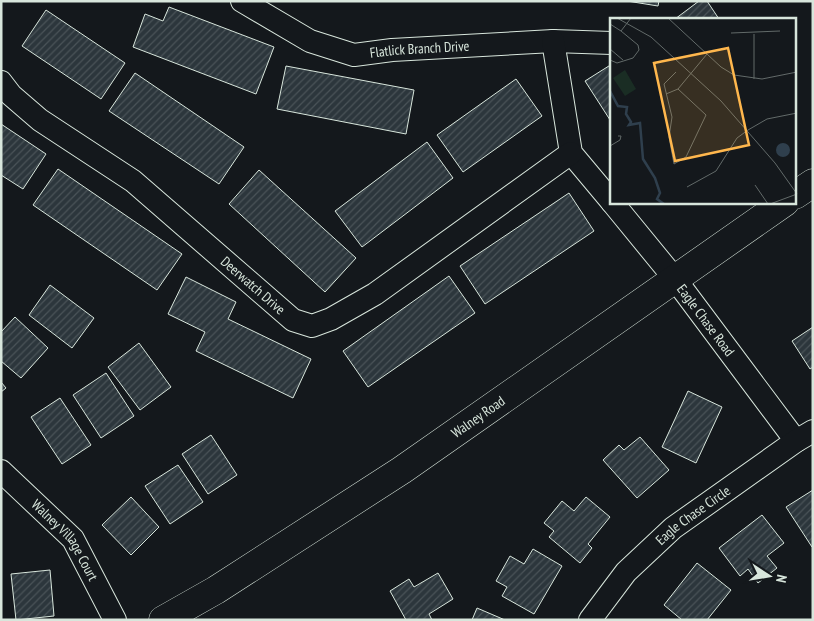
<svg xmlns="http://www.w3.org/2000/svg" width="814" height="621" font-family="'PT Sans Narrow',sans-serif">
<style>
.building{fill:url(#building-hatch);stroke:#d8e6dc}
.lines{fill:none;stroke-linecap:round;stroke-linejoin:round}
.minor-casing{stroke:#d8e6dc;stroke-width:24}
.major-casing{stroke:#d8e6dc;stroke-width:29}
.minor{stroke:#14181c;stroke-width:22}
.major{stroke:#14181c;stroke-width:28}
.labels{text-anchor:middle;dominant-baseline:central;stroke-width:4;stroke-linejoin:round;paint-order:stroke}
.street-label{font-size:14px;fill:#d8e6dc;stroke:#14181c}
.inset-river{fill:none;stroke:#2f3f4d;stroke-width:2.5}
.inset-road{fill:none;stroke:#626a69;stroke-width:1}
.view{fill:#ffb74d;fill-opacity:0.15;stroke:#ffb74d;stroke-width:2.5}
.inset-edge{fill:none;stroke:#d8e6dc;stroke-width:2.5}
</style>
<defs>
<pattern id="building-hatch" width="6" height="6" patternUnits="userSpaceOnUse" patternTransform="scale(1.25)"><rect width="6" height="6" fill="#2c363c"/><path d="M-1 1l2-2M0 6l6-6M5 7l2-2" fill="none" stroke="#4a5358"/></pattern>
</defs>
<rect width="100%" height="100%" fill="#14181c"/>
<path class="building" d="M627,1H659L658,6Z
M699,1H707L719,19H675Z
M169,7L274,47L256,94L133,47L145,14L163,21Z
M46,10L125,63L101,99L22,46Z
M612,64V123L585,81Z
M286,66L414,90L406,134L277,109Z
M135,73L244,147L219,184L109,111Z
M516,79L542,116L463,172L437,135Z
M1,124L46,154L23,189L1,175Z
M427,142L453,178L362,247L335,211Z
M58,169L182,254L157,290L33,205Z
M259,170L356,258L325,292L229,204Z
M569,193L594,231L485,304L460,266Z
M449,276L475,313L368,387L343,351Z
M186,277L236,302L228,319L311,359L293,398L196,351L205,332L168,314Z
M50,285L94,318L72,348L29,315Z
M15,317L48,348L21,378L1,361V332Z
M813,327V367L810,369L792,341Z
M139,343L171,387L140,410L108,367Z
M106,373L134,416L101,438L73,395Z
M1,382L6,388L1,392Z
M688,391L722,407L696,463L662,447Z
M60,398L91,445L62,464L31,417Z
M211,435L237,475L208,494L182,454Z
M640,437L669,470L637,498L603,460L619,445L624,450Z
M178,465L203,502L170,524L145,486Z
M813,490V546L812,547L786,507Z
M131,497L159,527L131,555L102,525Z
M586,497L610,517L588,544L592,548L580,563L549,537L554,531L544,523L562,501L574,511Z
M762,515L784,543L767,556L777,568L758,583L748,569L740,576L719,548Z
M533,549L562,566L534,614L502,596L507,587L496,581L510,556L524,564Z
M697,563L731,590L707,620H682L664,605Z
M50,570L54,616L16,620L11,574Z
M438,573L453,599L429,614L432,620H406L390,591L409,579L414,587Z
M477,608L505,620H472Z"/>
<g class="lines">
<g class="minor-casing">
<g id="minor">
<path id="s1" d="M242,1L310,41L354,55L392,50L553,41L612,43"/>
<path d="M553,41L571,153L612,202"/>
<path id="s2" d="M1,82L11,95L40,120L133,181L293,320L312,326L331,319L375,294L571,153"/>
<path id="s3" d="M612,202L675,279L796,441"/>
<path id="s4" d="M1,471L73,539L115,620"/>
<path id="s5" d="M590,620L626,572L673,528L796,441L813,431"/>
</g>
</g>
<g class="major-casing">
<g id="major">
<path d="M795,195L813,183"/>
<path id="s6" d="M163,620L216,590L402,470L785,202"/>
</g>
</g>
<use href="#minor" class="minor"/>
<use href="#major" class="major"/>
</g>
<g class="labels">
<g class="street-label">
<text stroke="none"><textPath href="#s1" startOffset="191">Flatlick Branch Drive</textPath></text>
<text stroke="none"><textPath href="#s2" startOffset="325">Deerwatch Drive</textPath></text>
<text stroke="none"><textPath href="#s3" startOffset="151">Eagle Chase Road</textPath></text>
<text stroke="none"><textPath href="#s6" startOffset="375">Walney Road</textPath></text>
<text stroke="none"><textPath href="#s5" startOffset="148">Eagle Chase Circle</textPath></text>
<text stroke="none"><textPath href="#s4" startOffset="95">Walney Village Court</textPath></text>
</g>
</g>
<g transform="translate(610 18)">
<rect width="186" height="186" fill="#14181c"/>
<path d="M15,52L26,71L15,78L3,60Z" fill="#1a2d24"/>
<path d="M166 132a7 7 0 1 1 14 0a7 7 0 1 1-14 0Z" fill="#2f3f4d"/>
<path class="inset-river" d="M0,73L8,88L17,89L16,96L21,104L19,107L30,105L33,141L45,160L50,175L47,181L54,186"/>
<path class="inset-road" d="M7,0L41,19L111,83L165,145L187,176M58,0L111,49L124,57L152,61L187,54M0,6L11,13L21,0M121,15L170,13M0,31L13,42M0,42L7,45L23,40L29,32L28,27L11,13M66,54L54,66L62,99L59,119L64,146L76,139L96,97L68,71M144,61V16M56,76L68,71L97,36M0,128L10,122L11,118H8M145,167L158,186M77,169L106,153L127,120L138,112L157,101L187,95M160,186L187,176"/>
<path class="view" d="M118,30L139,127L65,143L44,45Z"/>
<rect width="186" height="186" class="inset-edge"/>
</g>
<rect width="814" height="621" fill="none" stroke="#d8e6dc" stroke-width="5"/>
<g transform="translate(769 576) rotate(102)" stroke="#14181c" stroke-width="4" paint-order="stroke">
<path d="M0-4L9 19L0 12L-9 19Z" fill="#d8e6dc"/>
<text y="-8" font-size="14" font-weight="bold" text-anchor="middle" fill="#d8e6dc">N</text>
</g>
</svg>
